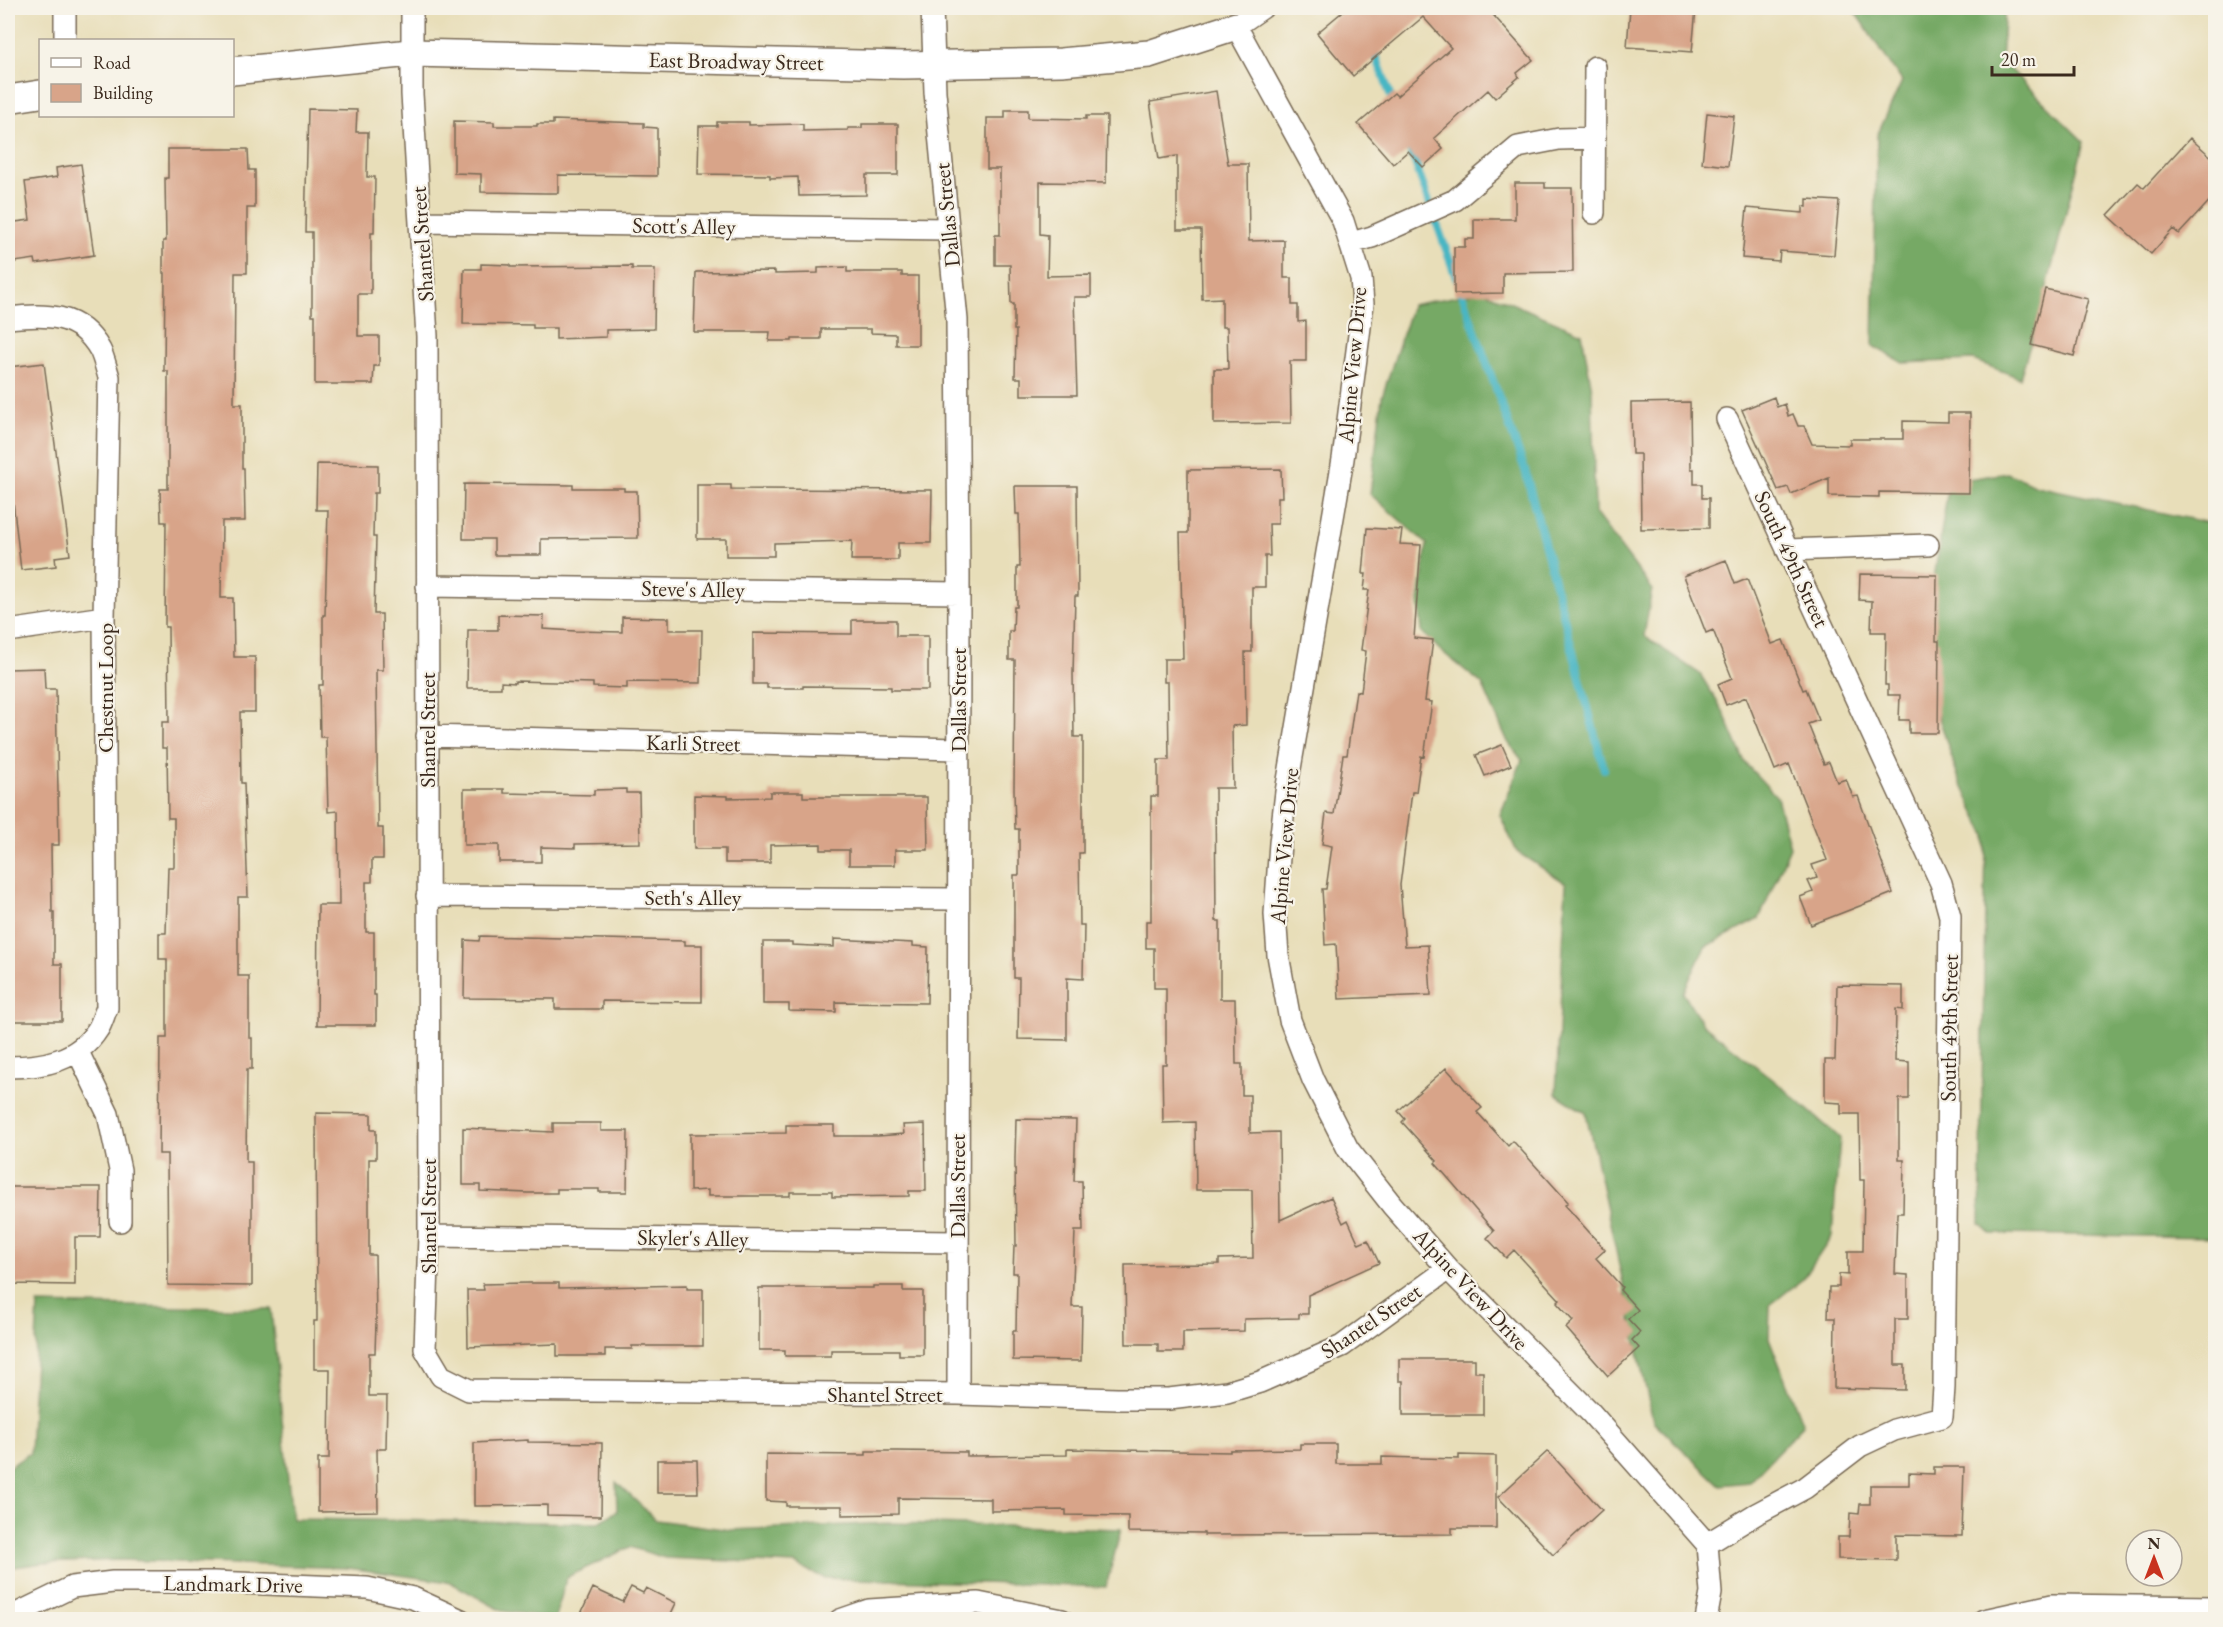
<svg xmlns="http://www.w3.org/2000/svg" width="2223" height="1627" font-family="'EB Garamond',serif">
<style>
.forest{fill:#76a965;stroke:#586a42;stroke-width:1.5}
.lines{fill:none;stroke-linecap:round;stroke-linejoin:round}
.stream{stroke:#48b6c3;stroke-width:8}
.building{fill:#d8a489}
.minor-casing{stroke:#786954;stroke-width:24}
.tertiary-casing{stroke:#786954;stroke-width:30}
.minor{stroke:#fff;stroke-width:21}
.tertiary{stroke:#fff;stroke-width:27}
.labels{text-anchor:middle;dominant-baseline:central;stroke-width:4.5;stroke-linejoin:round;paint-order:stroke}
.street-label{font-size:22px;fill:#3b2a1e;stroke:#f7f3e8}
</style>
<rect width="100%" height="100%" fill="#f7f3e8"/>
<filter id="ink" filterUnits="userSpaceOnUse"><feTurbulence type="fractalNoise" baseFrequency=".0167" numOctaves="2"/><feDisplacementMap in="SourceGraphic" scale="12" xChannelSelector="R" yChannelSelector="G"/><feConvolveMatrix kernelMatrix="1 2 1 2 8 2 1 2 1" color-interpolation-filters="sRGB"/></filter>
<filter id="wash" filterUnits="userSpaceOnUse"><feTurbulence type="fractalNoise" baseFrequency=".008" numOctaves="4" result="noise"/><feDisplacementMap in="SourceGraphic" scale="24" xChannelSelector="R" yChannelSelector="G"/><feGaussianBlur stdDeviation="1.35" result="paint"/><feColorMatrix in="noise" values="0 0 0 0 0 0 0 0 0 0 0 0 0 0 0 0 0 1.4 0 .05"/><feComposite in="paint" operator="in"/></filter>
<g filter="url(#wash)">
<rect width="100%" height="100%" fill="#e8deb9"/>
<path class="forest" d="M1852,8H2005L2001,60L2084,142L2042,306L2020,378L1973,360L1903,363L1873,346L1877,136L1902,81Z
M1483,291L1582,333L1592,390L1595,513L1652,589L1644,636L1700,674L1723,711L1745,763L1777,797L1790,847L1759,919L1705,947L1683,993L1703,1024L1776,1082L1840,1138L1832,1236L1804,1278L1770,1305L1769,1338L1803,1425L1749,1482L1720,1485L1653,1421L1586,1113L1556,1094L1566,883L1517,852L1500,815L1522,760L1508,742L1482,684L1440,650L1422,632L1419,601L1427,544L1370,494L1382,397L1412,305Z
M2007,473L2037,486L2215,524V1237L1991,1234L1980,1224L1986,836L1958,777L1921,662L1949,482Z
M38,1304L271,1309L292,1519L598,1523L617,1511L616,1482L656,1520L731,1530L891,1523L1121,1529L1106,1587L824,1578L795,1564L665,1558L630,1547L567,1577L555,1618L502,1611L450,1582L348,1568L121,1560L43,1563L8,1568V1468L30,1453Z"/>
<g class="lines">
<path class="stream" d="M1373,47L1394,106
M1409,146L1525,470L1604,769"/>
</g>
<g id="blocks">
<path class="building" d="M1347,8H1487L1533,60L1517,73L1519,77L1495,98L1488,90L1434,138L1443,149L1423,167L1408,151L1393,164L1358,124L1394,93L1397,96L1451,48L1423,17L1353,76L1317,33Z
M1630,8H1696L1692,52L1627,47Z
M1216,91L1228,164H1248L1249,241L1284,240V278H1292V305H1298V322L1306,321V361H1290L1291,423L1214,424V369H1228L1227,327H1222V298L1202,299L1201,230H1177V156L1159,159L1150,102Z
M308,109L357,110L356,132H368L367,177H375L374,233H371V294H358V336H379V366H374L373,384H315V315H312V232H305Z
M1005,110H1028V118L1086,119V116H1107L1106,183L1040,182V234L1048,235L1047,276L1091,275V297H1074L1077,395H1021V378H1015L1016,330H1014V304H1011L1010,265H995V235H1000V169H987V118H1005Z
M1707,113L1734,116L1728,166L1702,163Z
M553,120L644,123V127L657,128V176L558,175V193H545L481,192V174L454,173V121L494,122V126H537V124H553Z
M717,122H749V125L803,124V131L848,130V128H862V124H898V175H866V195L799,196L798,177L770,178V175L698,174L699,126H717Z
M2190,138L2216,161V194L2179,234L2173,229L2151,254L2108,215L2138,183L2144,188Z
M168,149H248L249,170H255V208H247V273H235L234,404H242V468H244L245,521H222L221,598H233L234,657H255V712H240L241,783H244L248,897H238V976H249V1038H252V1069H247L246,1162H252V1286L168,1285L167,1154H159L160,1038H167V959H159V933H166L168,867H174V818H168L167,748H162V722H169L168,627H165L166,522H161L160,489H168V371H164L165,273H163V241H166L165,178H168Z
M81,164L94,255L36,264L35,259L8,263V223L30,220L25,182L57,177L56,168Z
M1515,183H1545V188H1572L1573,272L1503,273V293L1454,294V247H1465V239H1474V219H1515Z
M1807,199L1839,201L1834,255L1780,251L1779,261L1742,258L1747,208L1803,213V206L1807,207Z
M481,264L510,265V267L632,266V269H655L654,329L606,330V337L556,339V328H533V325L463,324L464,269H481Z
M847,267V272H902V276H918V345H896V334L871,333V329H821V339H792V341H769L770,332H694L696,272L775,271V274L818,273V268Z
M2045,289L2088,299L2074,356L2031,345Z
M44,363L70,555L55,557L56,566L21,570L8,458V367Z
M1774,397L1777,407L1785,404L1788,416L1793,414L1798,426H1804L1812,444L1850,445V439H1903V421L1948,422V413H1970L1969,493L1879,492V497L1829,496V478L1791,494L1788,487L1778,490L1742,410Z
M1690,402L1691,469H1694V484H1702V498H1709V528L1641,529L1640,454H1632L1631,403Z
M317,464L378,465V493H374L373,537H376L374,614H382L383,670H376L378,828H383V859H372V882H366V932H374V995H376V1025H317L318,905H339L338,811L328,812L326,737H320L319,685H323V615H325L328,510H316Z
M1281,469L1282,497H1278V524H1269L1270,556H1265V587H1252V652H1245L1246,725L1232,726L1233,788H1215L1216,921H1220V999H1235L1236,1064H1242V1095H1250V1133L1279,1132L1280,1220L1331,1197L1343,1223L1348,1220L1359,1244L1368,1240L1379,1263L1308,1295V1314H1299V1318L1244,1319V1331L1183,1332V1352H1158V1344H1126L1125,1265L1219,1264V1259L1253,1258L1252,1190H1196L1195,1122L1163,1123L1162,1064H1166V988H1154V948H1146V921H1151V796H1158V760H1169L1168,682H1164V659H1183L1180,533H1188V470Z
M464,484L573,485V488H624V491H637L638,538L541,539V555H494V539H463Z
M697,485H731V489L932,490L931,543H898V560H851L852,541L774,543V556H726V539H697Z
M1015,486H1077L1078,596H1075L1073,674L1074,737H1083V853H1079L1080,925H1084L1083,979L1067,978V1040L1018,1039L1019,978H1014V875H1019V829H1015L1014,790L1015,660H1009V631H1013L1014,607H1017V567H1020L1019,514H1016Z
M1367,528L1402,530L1400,544L1421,545L1414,638L1433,640L1425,701L1432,702L1424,757L1421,756L1416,792H1412L1400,885L1405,946L1428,945L1431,995L1339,999L1336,944L1325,945L1323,905L1322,889H1326L1332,846L1322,844L1326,813L1334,814L1343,755H1347L1356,691L1361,692L1366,651L1361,650L1369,590H1364L1366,574H1363Z
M1726,560L1735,584L1747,579L1772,644L1783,640L1803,690L1806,689L1819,720L1808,724L1824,764L1829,762L1837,782L1846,779L1853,797L1858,796L1893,893L1811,925L1800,897L1813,892L1808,881L1817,878L1812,865L1827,860L1789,764L1775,770L1746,697L1726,705L1718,684L1732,678L1713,630L1706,633L1684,576Z
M1860,574L1937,575L1936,641H1939L1938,733H1909V720H1899L1900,695H1888V685H1885L1886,632H1871L1872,601L1859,600Z
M498,615L544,616L543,629L575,631L622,632V617L669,618V630H702L701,683L627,682V688L593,687V683L515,681V683L501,682V688H467L468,630H498Z
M852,620H896V636H928V690H891V687L803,686V688H767V684H753V633L852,634Z
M44,668L45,689H56L59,845H51L52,912H54V964H62V1021H8V669Z
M1502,745L1511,765L1485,776L1476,755Z
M464,789H504V793L594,795V790L626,789V793H639L640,843L575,844V848L541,847V862H499V845H464Z
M770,792H803V797H927L928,850H895V865H849V850H821V844L770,845V863H725V849H694V795L728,796V798L770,797Z
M480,936L685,941V945H702V1002L602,1001V1009H555V999L464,998L465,940L479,941Z
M834,939L913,943V946L928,947L927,1003L836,1002V1012L789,1011V1004H763V942H792V945L834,947Z
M1837,985L1903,986V1010L1896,1009L1895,1061L1909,1062V1099H1899V1160H1904L1903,1213H1897L1895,1274L1908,1275V1319H1895V1365H1905V1390L1834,1388L1835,1318H1828L1829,1287H1839V1274L1848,1275V1251H1863L1864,1180H1860L1859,1114H1841V1103L1825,1102V1060H1835Z
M1446,1068L1482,1108L1477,1112L1508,1146L1513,1141L1568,1202L1565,1205L1605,1250L1596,1258L1622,1287L1620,1290L1638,1310L1628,1319L1640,1332L1632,1340L1639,1348L1608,1376L1566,1328L1573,1321L1557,1303L1560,1300L1514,1250L1506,1258L1487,1238L1494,1231L1435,1163L1437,1161L1402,1122L1405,1119L1398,1111Z
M316,1113L371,1114V1130H376V1159H369V1255H375L376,1322L375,1353H369V1396H387L386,1449H377L378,1511L318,1512V1459H329L330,1369H314V1321H317Z
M1016,1119L1076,1120L1074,1181H1082L1083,1231H1075L1072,1307H1082L1081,1361L1013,1360V1331H1016L1017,1273H1013L1014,1246H1016L1015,1159Z
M553,1123H601V1131H628L627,1192H599V1189H557V1193H528L480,1191V1185H463V1128L553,1132Z
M925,1124L926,1191H909V1196L832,1197V1192H790V1196H708V1190L690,1191V1134L786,1133V1125H834V1136H878L904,1134L903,1125Z
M8,1187H101L100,1237H75V1285L8,1284Z
M530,1283H559V1288L687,1285V1289H703V1346H632V1349H605V1356H557V1344L468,1347L467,1290H484L483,1284Z
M873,1286H903V1291H923V1355H899V1350H831V1356H785V1350H759V1288H873Z
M1399,1359H1475V1372H1483V1415H1403V1381H1399Z
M528,1440V1442L602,1443L601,1516L547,1515V1505L474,1506V1443Z
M1300,1444H1336V1464H1382V1457L1459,1459V1455L1496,1456V1528H1452V1534L1204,1535V1533L1128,1532V1516L1066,1515V1510L991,1511V1499L898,1498V1514L842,1515V1506H786V1502L766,1501V1454L866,1455V1451H897L967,1452V1456L1067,1455V1449L1230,1452V1450L1300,1449Z
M1548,1451L1602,1510L1553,1555L1498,1497Z
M657,1460H697L698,1493H657Z
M1934,1467H1964L1962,1536L1896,1535V1560L1838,1559V1537H1849L1850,1513L1859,1514L1860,1504H1870V1485H1909V1473L1934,1474Z
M631,1587L643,1593L646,1588L676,1603L668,1620H578L593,1588L623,1602Z"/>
</g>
</g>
<g filter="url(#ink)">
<use href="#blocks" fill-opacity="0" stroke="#786954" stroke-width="1.5"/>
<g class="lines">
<g class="minor-casing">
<path id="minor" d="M65,8V40
M412,8V94L427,336L429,1236L425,1349L441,1376L469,1390L958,1394L1117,1399H1169L1227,1392L1260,1382L1342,1346L1448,1269
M932,8L935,92L957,320L959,574L958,1394
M1262,8L1236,26L1343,221L1361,278L1363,304L1343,459L1286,792L1280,843L1275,914L1278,955L1290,1020L1313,1080L1348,1149L1392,1205L1448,1269L1591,1413L1707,1544L1711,1593L1706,1620
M1594,213L1595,67
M420,222L948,229
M1351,243L1372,237L1455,200L1518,147L1559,139L1595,138
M8,318C45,314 79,312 100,350C104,358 106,368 109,377L104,617L107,1008C104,1014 102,1023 98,1029C78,1061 43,1067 8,1067
M1787,550L1928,545
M427,586L959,593
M8,631L104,617
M427,736L958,749
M427,896L958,899
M78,1052L108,1114L120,1170V1221
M429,1236L957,1242
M1707,1544L1756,1514L1805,1488L1860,1446L1894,1430L1942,1417L1944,1387L1950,916L1941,883L1727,419
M8,1618L72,1587L113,1582H214L367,1588L413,1598L461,1620
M840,1620L869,1610L978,1603L1062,1620
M1984,1620L2052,1605L2216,1607"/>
</g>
<g class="tertiary-casing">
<path id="tertiary" d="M232,71L411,53L903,65L1061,62L1149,54L1236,26
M8,99L40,94"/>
</g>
<use href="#minor" class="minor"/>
<use href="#tertiary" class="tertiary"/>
</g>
</g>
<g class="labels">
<g class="street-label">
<text transform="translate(736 61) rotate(1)">East Broadway Street</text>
<text transform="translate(947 215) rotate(-96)">Dallas Street</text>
<text transform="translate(684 226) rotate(1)">Scott's Alley</text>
<text transform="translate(422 244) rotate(-94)">Shantel Street</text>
<text transform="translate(1352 365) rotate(-85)">Alpine View Drive</text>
<text transform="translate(1792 559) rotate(65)">South 49th Street</text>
<text transform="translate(693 589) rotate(1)">Steve's Alley</text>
<text transform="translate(105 688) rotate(-90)">Chestnut Loop</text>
<text transform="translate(958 700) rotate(-90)">Dallas Street</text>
<text transform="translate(427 730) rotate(-90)">Shantel Street</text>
<text transform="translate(693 743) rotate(1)">Karli Street</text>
<text transform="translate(1284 846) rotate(-85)">Alpine View Drive</text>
<text x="693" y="897">Seth's Alley</text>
<text transform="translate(1949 1028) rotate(-89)">South 49th Street</text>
<text transform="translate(957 1186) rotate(-90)">Dallas Street</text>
<text transform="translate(428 1216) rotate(-90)">Shantel Street</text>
<text transform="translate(693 1238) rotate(1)">Skyler's Alley</text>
<text transform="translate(1471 1289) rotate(47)">Alpine View Drive</text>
<text transform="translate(1371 1321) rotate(-34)">Shantel Street</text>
<text x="885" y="1394">Shantel Street</text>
<text transform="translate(233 1584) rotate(1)">Landmark Drive</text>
</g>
</g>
<rect width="2223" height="1627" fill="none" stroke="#f7f3e8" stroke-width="30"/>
<rect x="39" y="39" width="195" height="78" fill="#f7f3e8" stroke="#aca397" stroke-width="1.5"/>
<rect x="51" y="58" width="30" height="9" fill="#ffffff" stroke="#aca397" stroke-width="1.5"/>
<text x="93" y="69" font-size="18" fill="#3b2a1e">Road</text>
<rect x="51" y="84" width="30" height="18" fill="#d8a489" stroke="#aca397" stroke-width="1.5"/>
<text x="93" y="99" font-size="18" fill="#3b2a1e">Building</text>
<g transform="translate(2154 1558)"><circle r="28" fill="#f7f3e8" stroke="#aca397" stroke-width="1.5"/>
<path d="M0-4.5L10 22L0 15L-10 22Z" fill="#c8321e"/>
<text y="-9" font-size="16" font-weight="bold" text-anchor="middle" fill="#3b2a1e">N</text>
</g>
<path d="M1992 66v9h82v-9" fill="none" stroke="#3b2a1e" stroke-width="3"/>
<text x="2001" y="66" font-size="18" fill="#3b2a1e" stroke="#f7f3e8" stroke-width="4.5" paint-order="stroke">20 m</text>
</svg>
